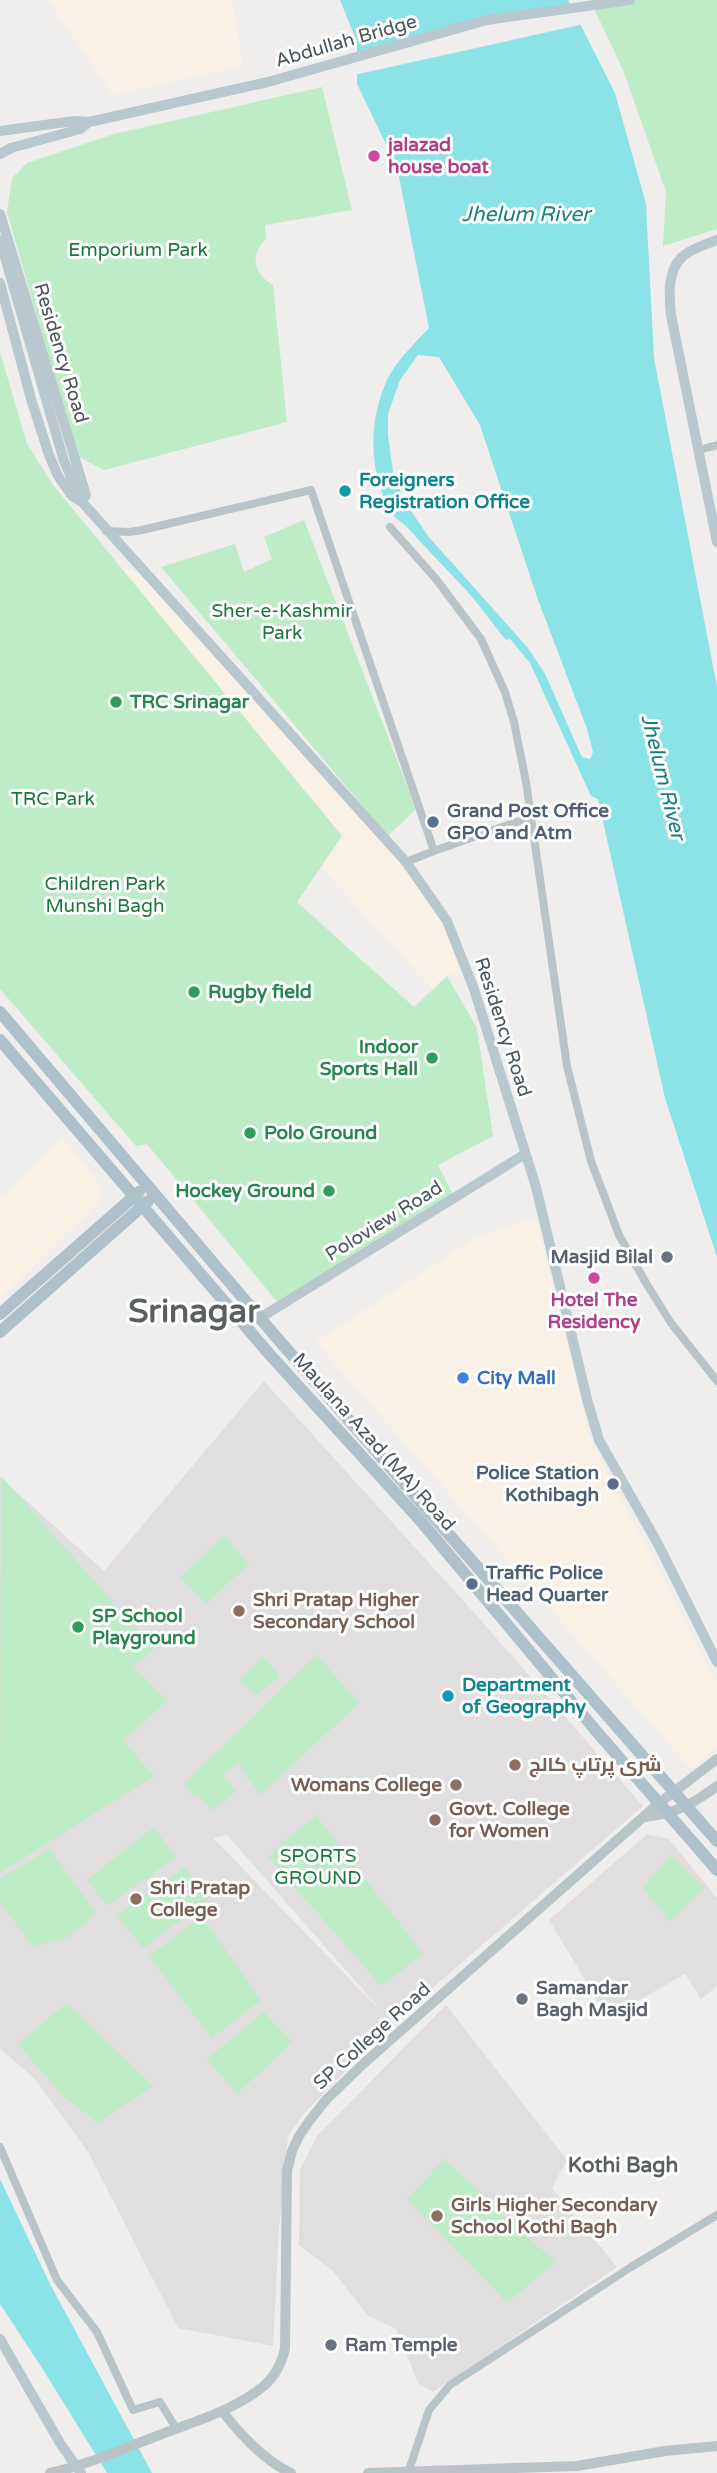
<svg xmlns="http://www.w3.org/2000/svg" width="717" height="2473" font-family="'Varela Round',Cairo,sans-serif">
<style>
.commercial{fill:#faf1e6}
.education{fill:#e1dedf;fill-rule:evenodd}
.green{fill:#bdecc7}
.water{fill:#8ce3e7;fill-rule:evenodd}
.pier{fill:#f0eded}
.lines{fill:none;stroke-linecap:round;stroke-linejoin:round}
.minor{stroke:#b9c4c9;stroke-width:8}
.tertiary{stroke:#b9c4c9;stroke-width:10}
.secondary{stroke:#b9c7ce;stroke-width:10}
.primary{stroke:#aec1cb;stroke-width:12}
.hotel-dot{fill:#d1479c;stroke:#fff;stroke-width:2.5}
.culture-dot{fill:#0f9aa8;stroke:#fff;stroke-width:2.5}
.leisure-dot{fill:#2e9e5b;stroke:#fff;stroke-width:2.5}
.service-dot{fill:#5c6f8a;stroke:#fff;stroke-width:2.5}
.worship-dot{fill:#6b7280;stroke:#fff;stroke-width:2.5}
.shop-dot{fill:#3f7fe0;stroke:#fff;stroke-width:2.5}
.education-dot{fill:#8d6e63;stroke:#fff;stroke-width:2.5}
.labels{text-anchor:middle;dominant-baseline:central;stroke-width:6;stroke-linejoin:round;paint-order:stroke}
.street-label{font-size:19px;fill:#465359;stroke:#fff}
.hotel-label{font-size:19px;font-weight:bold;fill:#b23c85;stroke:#fff;text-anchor:start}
.park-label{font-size:19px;fill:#1b7739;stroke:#fff}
.culture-label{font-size:19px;font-weight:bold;fill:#0d838f;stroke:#fff;text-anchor:start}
.leisure-label{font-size:19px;font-weight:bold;fill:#27864d;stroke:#fff;text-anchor:start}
.service-label{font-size:19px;font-weight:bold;fill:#4e5e75;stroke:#fff;text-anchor:start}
.worship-label{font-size:19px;font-weight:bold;fill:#5b616d;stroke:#fff;text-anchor:start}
.shop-label{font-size:19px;font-weight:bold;fill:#366cbe;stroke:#fff;text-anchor:start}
.education-label{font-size:19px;font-weight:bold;fill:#785e54;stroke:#fff;text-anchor:start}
.water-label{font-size:21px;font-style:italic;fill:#137f83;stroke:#fff}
.neighbourhood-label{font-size:21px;font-weight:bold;fill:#5a5f61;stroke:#fff}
.town-label{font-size:33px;font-weight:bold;fill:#5a5f61;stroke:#fff}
</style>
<rect width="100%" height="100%" fill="#f0eded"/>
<path class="commercial" d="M48,0H232L243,66L113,95Z
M122,569L141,574L402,864L442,921L461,971L447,976L433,990L321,867L342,835Z
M63,1138L101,1187L98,1203L0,1299V1194L4,1196Z
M536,1217L591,1442L717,1682V1747L691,1769L316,1342L475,1238Z"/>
<path class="education" d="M264,1381L478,1617L643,1806L392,2023L303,2115L288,2136L279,2229L273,2346L178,2328L88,2152L35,2079L0,2049V1477L104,1571ZM227,1835L378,2007V2008L213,1838Z
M647,1834L669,1839L717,1898V1986L701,1999L685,1974L608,2018L549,1920Z
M446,2005L567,2160L552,2188L617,2267L433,2392L418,2383L396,2329L368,2316L333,2271L299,2245L300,2169L317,2136Z"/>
<path class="green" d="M590,0H717V229L663,246L666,192L623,70Z
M322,87L352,210L265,225L266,239C249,255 254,274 273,285L287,422L104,470L77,456L7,212L12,178L27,163L114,134Z
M0,352L27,444L53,485L342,836L297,902L414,1007L447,976L477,1028L493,1136L438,1165L455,1199L283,1309L147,1144L136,1146L0,989Z
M304,520L416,809L388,836L161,567L235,544L244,572L272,559L264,537Z
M1,1476L155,1649L133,1666L167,1701L123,1741L154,1776L0,1873Z
M224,1536L249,1564L206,1604L180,1578Z
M317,1655L359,1703L260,1795L238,1762L223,1775L236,1791L212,1811L198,1794L194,1797L184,1784Z
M263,1657L280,1676L256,1695L240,1680Z
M316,1815L423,1954L381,1986L268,1856Z
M154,1827L176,1857L107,1906L87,1880Z
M50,1849L96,1913L69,1937L33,1946L0,1903V1878Z
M671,1855L704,1888L669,1922L643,1887Z
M185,1867L208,1900L143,1948L117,1915Z
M202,1916L261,2000L212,2038L149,1956Z
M67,2003L153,2086L98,2123L62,2095L18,2044Z
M264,2012L292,2042L237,2094L207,2059Z
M444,2159L555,2262L507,2303L407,2199Z"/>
<path class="water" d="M340,0H568L615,93L646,204L654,358L717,687V1257L665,1098L598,799L591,796L530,663L510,639L506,640C492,624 480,605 466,590C446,569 426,548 407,527C402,522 395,519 391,512C368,472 368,420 388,378C398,359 415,343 429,328L397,167L357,84V42ZM418,355L439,357L480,425L537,597L587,729L593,752L590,759L582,757L545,674L528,648L428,536L409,508L394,479L388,435V414L400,380Z
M0,2179L50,2284L152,2473H107L42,2368L0,2304Z"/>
<path class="pier" d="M575,5L584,24L354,75V54Z"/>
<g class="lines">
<path class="minor" d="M699,450L717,445
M390,527L436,579L481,639L505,692L514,722L526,782L567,1066L591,1161L619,1235L646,1283L671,1323L717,1381
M106,531L129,532L142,530L311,490L434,851L406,862
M434,851L531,817
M0,2147L57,2280L97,2332L133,2410L160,2402L176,2428
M409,2470L429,2410L450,2385L631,2267L717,2215"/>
<path class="tertiary" d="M645,1817C677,1813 691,1805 717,1786
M222,2411C240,2434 264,2461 291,2473
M50,2473C87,2465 122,2449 157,2436C192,2422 230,2412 260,2389C274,2379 281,2365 285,2349L287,2171L292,2151L299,2136L310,2120L326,2100L362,2065L658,1804L717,1759
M368,2473L577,2466L665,2451L717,2446"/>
<path class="secondary" d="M0,131L74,121L89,122L268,82L487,20L630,0
M0,154L11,148L80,129L89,122
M0,214L86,495L82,502
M0,240L64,461L82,502
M717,240C706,244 690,249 682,257C667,271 669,297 671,315L717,542
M0,283L31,399L49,455L58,476L72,496L82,502L406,862L447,921L474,989L536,1187L587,1399L599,1440L658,1544L717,1662
M260,1318L525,1154
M0,2339L60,2443L81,2473"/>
<path class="primary" d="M0,1012L277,1338L717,1841
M0,1040L271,1356L419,1519L597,1732L717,1870
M0,1314L139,1192
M0,1332L148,1201"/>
</g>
<g class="hotel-dot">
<circle cx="374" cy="156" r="7"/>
<circle cx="594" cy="1278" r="7"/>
</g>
<g class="culture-dot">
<circle cx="345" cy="491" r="7"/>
<circle cx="448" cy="1696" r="7"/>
</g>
<g class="leisure-dot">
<circle cx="116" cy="702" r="7"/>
<circle cx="194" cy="992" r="7"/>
<circle cx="432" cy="1058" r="7"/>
<circle cx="250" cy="1133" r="7"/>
<circle cx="329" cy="1191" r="7"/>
<circle cx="78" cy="1627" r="7"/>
</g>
<g class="service-dot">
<circle cx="433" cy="822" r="7"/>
<circle cx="613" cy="1484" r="7"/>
<circle cx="472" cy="1584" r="7"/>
</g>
<g class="worship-dot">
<circle cx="667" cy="1257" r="7"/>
<circle cx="522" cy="1999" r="7"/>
<circle cx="331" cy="2345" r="7"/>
</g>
<circle class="shop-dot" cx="463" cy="1378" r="7"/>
<g class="education-dot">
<circle cx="239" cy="1611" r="7"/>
<circle cx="515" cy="1765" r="7"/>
<circle cx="456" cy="1785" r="7"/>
<circle cx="435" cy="1820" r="7"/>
<circle cx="136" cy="1899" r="7"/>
<circle cx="437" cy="2216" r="7"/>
</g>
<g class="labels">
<g class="street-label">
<text transform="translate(346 41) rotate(-16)">Abdullah Bridge</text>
<text transform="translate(61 353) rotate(73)">Residency Road</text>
<text transform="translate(503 1027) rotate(72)">Residency Road</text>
<text transform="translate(384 1221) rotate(-32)">Poloview Road</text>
<text transform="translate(374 1442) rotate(48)">Maulana Azad (MA) Road</text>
<text transform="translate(372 2036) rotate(-42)">SP College Road</text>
</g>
<g class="hotel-label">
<text x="388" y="145">jalazad<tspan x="388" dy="22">house boat</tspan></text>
<text x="594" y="1300" text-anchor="middle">Hotel The<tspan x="594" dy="22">Residency</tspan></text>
</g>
<g class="park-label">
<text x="138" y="250">Emporium Park</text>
<text x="282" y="611">Sher-e-Kashmir<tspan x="282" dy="22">Park</tspan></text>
<text x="53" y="799">TRC Park</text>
<text x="105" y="884">Children Park<tspan x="105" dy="22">Munshi Bagh</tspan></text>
<text x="318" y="1856">SPORTS<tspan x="318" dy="22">GROUND</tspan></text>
</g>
<g class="culture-label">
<text x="359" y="480">Foreigners<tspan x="359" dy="22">Registration Office</tspan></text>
<text x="462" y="1685">Department<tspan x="462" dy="22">of Geography</tspan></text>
</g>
<g class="leisure-label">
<text x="130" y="702">TRC Srinagar</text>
<text x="208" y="992">Rugby field</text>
<text x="418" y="1047" text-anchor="end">Indoor<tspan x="418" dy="22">Sports Hall</tspan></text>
<text x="264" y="1133">Polo Ground</text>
<text x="315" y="1191" text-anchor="end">Hockey Ground</text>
<text x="92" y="1616">SP School<tspan x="92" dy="22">Playground</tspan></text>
</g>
<g class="service-label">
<text x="447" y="811">Grand Post Office<tspan x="447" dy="22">GPO and Atm</tspan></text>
<text x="599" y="1473" text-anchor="end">Police Station<tspan x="599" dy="22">Kothibagh</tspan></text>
<text x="486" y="1573">Traffic Police<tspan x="486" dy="22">Head Quarter</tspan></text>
</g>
<g class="worship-label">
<text x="653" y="1257" text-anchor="end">Masjid Bilal</text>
<text x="536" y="1988">Samandar<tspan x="536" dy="22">Bagh Masjid</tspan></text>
<text x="345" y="2345">Ram Temple</text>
</g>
<g class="shop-label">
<text x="477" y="1378">City Mall</text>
</g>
<g class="education-label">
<text x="253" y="1600">Shri Pratap Higher<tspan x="253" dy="22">Secondary School</tspan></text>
<text x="529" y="1765">شری پرتاپ کالج</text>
<text x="442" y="1785" text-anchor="end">Womans College</text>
<text x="449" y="1809">Govt. College<tspan x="449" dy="22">for Women</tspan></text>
<text x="150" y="1888">Shri Pratap<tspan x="150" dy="22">College</tspan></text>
<text x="451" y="2205">Girls Higher Secondary<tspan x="451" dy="22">School Kothi Bagh</tspan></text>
</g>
<g class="water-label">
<text x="526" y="214">Jhelum River</text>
<text transform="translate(663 777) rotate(76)">Jhelum River</text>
</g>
<g class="neighbourhood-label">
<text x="623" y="2165">Kothi Bagh</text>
</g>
<g class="town-label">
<text x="194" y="1311">Srinagar</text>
</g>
</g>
</svg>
